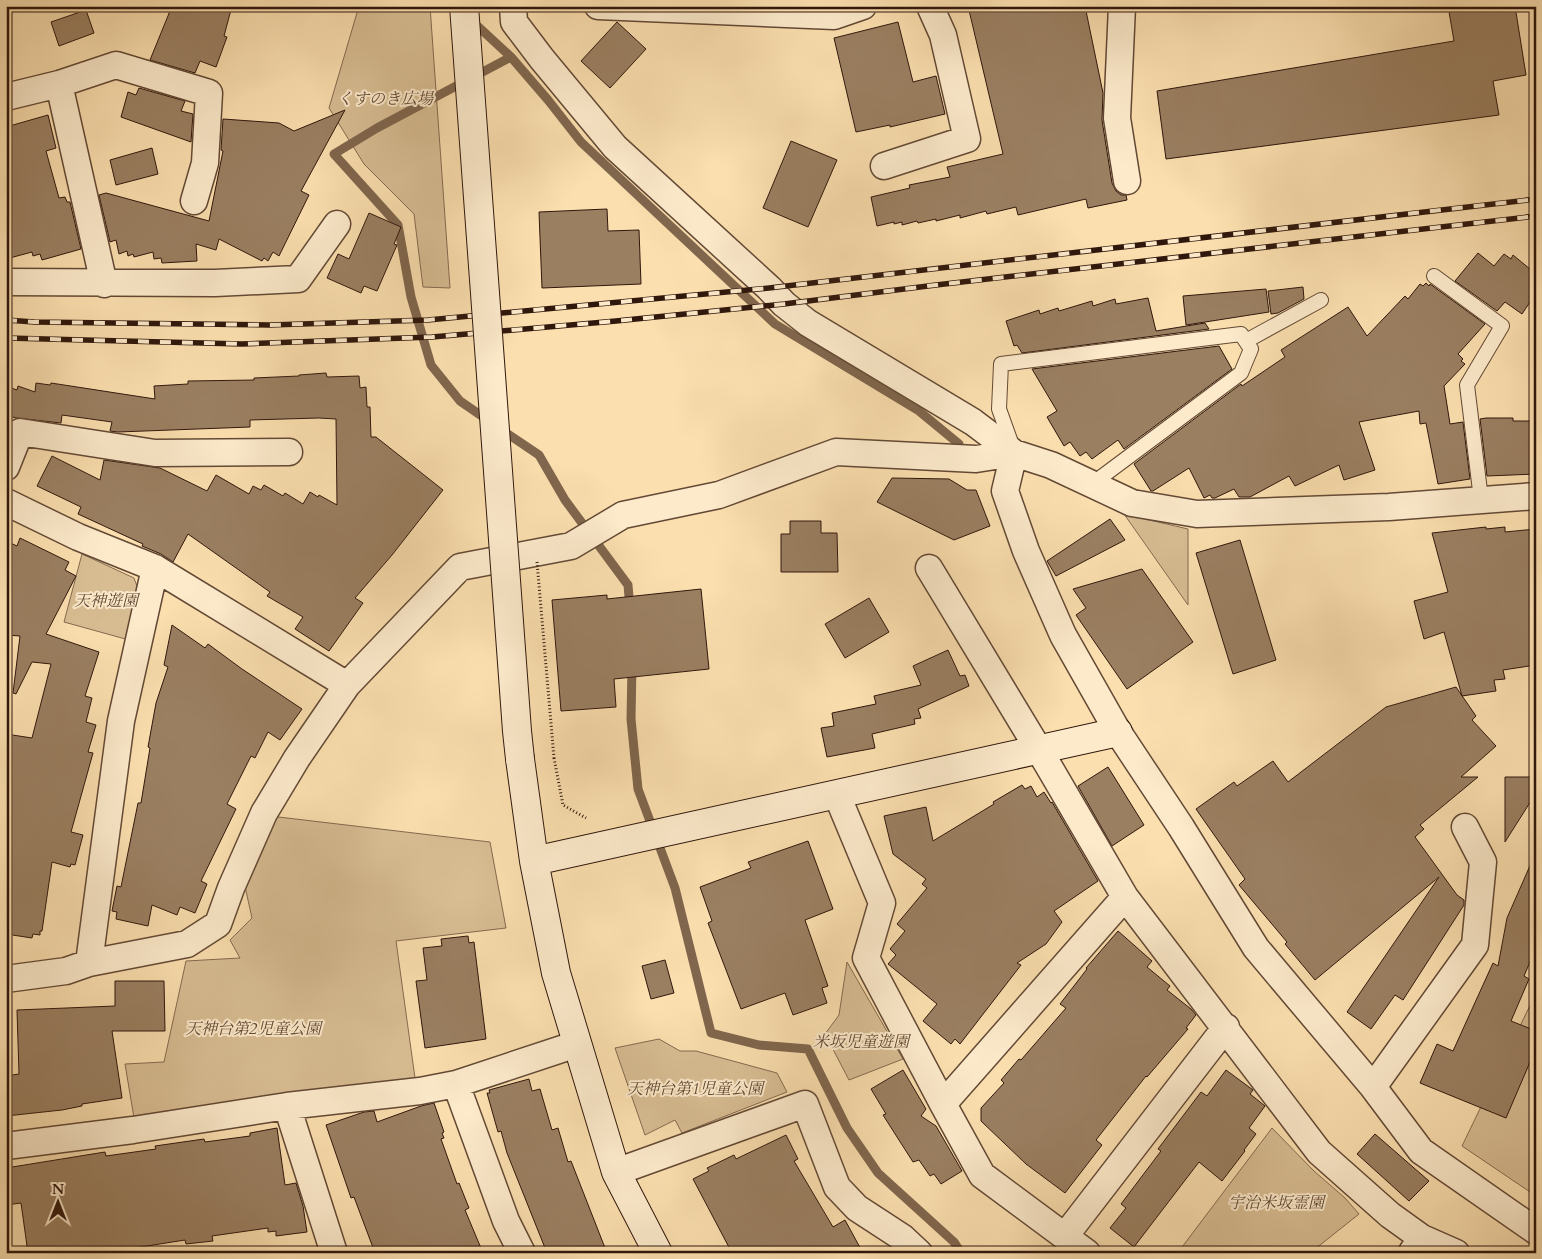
<svg xmlns="http://www.w3.org/2000/svg" width="1542" height="1259" font-family="Cardo,'Noto Serif JP',serif">
<style>
.green{fill:#d8bd93;stroke:#846a50}
.lines{fill:none;stroke-linecap:round;stroke-linejoin:round}
.stream{stroke:#80664d;stroke-width:9}
.building{fill:#9a7f61;stroke:#30170c}
.lane-casing{stroke:#634935;stroke-width:16}
.street-casing{stroke:#634935;stroke-width:29}
.secondary-casing{stroke:#30170c;stroke-width:30}
.path{stroke:#30170c;stroke-width:3;stroke-dasharray:1 2.5;stroke-linecap:butt}
.lane{stroke:#fceacb;stroke-width:14}
.street{stroke:#fceacb;stroke-width:26}
.secondary{stroke:#fceacb;stroke-width:28}
.rail-casing{stroke:#30170c;stroke-width:5.5}
.rail{stroke:#fceacb;stroke-width:4;stroke-dasharray:11;stroke-linecap:butt}
.secondary-bridge-casing{stroke:#30170c;stroke-width:30;stroke-linecap:butt}
.path-bridge{stroke:#30170c;stroke-width:3;stroke-dasharray:1 2.5;stroke-linecap:butt}
.secondary-bridge{stroke:#fceacb;stroke-width:28}
.labels{text-anchor:middle;dominant-baseline:central;stroke-width:4;stroke-linejoin:round;paint-order:stroke}
.park-label{font-size:16px;font-style:italic;fill:#624934;stroke:#fceacb}
</style>
<rect width="100%" height="100%" fill="#fbdfaf"/>
<filter id="stains"><feTurbulence type="fractalNoise" baseFrequency=".004" numOctaves="4"/><feColorMatrix values="0 0 0 0 .2 0 0 0 0 .09 0 0 0 0 .02 0 0 0 .5 -.17"/></filter>
<radialGradient id="worn" r=".72"><stop offset=".6" stop-color="#630" stop-opacity="0"/><stop offset="1" stop-color="#630" stop-opacity=".3"/></radialGradient>
<path class="green" d="M359,6H430L450,288L423,287L414,214L364,164L329,108Z
M1124,514L1188,529V605Z
M82,554L134,578L141,597L129,640L64,622Z
M270,816L490,842L506,928L396,941L415,1078L134,1118L125,1064L164,1062L186,961L240,958L230,940L252,918L244,882Z
M847,962L903,1059L849,1080L825,1034L839,1015Z
M1536,993V1196L1462,1146Z
M659,1039L680,1051H696L777,1073L787,1092L682,1133L675,1120L645,1135L615,1048Z
M1272,1128L1314,1171L1345,1198L1359,1214L1310,1253H1181L1179,1251Z"/>
<g class="lines">
<path class="stream" d="M471,20L511,57L548,100L581,142L775,324L919,411L959,444
M489,421L460,401L431,365L411,297L398,225L334,154L377,128L511,57
M499,428L539,455L565,500L628,585L630,609
M632,666L631,719L638,789L675,888L711,1033L759,1045L808,1049L847,1128L878,1173L954,1242L961,1253"/>
</g>
<path class="building" d="M172,6H232L224,36L227,37L216,67L200,61L195,73L150,60Z
M968,6H1085L1103,93L1102,120L1112,183L1116,191L1121,195H1126L1127,200L1088,208L1086,199L1018,215L1016,207L987,214L986,211L960,218V215L936,221V219L918,223L917,221L902,225V222L894,224V222L877,226L871,197L910,188L909,185L950,177L947,167L1003,154Z
M1448,6H1515L1526,75L1493,81L1499,115L1166,159L1157,91L1454,41Z
M86,10L94,33L59,46L51,22Z
M617,22L646,49L610,88L581,61Z
M898,22L913,82L936,76L945,114L890,127V125L856,132L834,38Z
M139,88L185,101L181,111L193,114L191,142L121,117L128,92L136,95Z
M345,110L301,191L309,195L279,256L273,252L268,261L264,258L262,261L219,239L216,250L196,244L197,261L162,263L161,258L154,259L153,252L134,257L133,254L128,256L127,251L119,254L116,240L110,242L99,195L106,193L209,221L223,151L221,150L223,119L279,123L294,131Z
M48,115L56,148L46,151L59,198L65,197L67,202H70L81,249L42,260L40,254L33,256L32,252L6,259V127Z
M791,141L837,160L808,227L763,208Z
M152,148L158,174L116,185L110,160Z
M607,209L608,231L639,230L641,284L542,288L539,212Z
M369,213L401,227L394,244L397,245L377,291L364,286L361,293L327,278L338,254L349,259Z
M1478,253L1494,266L1504,254L1511,259L1513,255L1536,274V293L1522,314L1505,302L1497,311L1455,281Z
M1426,283L1429,286L1430,284L1485,324L1458,354L1463,359L1461,361L1465,364L1444,386L1450,424L1463,422L1470,479L1438,484L1426,423L1420,424L1419,411L1359,422L1375,470L1344,480L1339,465L1295,486L1289,476L1250,497H1239L1234,489L1215,498H1212L1210,495L1204,498L1189,468L1153,491H1151L1134,464L1241,384L1242,386L1285,357L1281,350L1348,307L1367,336L1405,296L1408,299L1420,284L1423,286Z
M1303,287L1304,299L1278,313L1271,314L1268,291Z
M1266,289L1269,312L1186,325L1183,296Z
M1148,298L1156,331L1205,323L1209,329L1022,353L1017,345L1014,346L1006,321L1039,310L1040,314L1058,308L1059,311L1092,301L1093,306L1115,299L1116,304Z
M1219,346L1232,369L1124,449L1118,440L1092,459L1086,452L1080,456L1070,442L1064,446L1047,417L1057,411L1032,369Z
M326,373L327,377L359,376L360,388L366,387L367,407H370L371,437H376L443,490L392,555L355,598L363,603L329,651L295,629L303,617L267,596L270,592L188,534L173,562L161,554L142,546L143,544L78,514L81,507L37,486L52,456L100,480L104,460L160,468L207,491L216,475L249,494L253,486L261,490L264,485L283,496L285,493L303,504L310,492L318,497L319,495L337,505L336,419L319,418L250,420V427L118,432L110,431L112,422L62,415L61,423L16,418L6,415V386L17,390L18,386L35,392L36,383L50,385L51,383L155,399L154,386L188,384V381L254,380V378L299,376V375Z
M1486,418H1513V421H1536V474L1487,476L1480,419Z
M892,478L949,479L967,490H976L990,526L954,540L877,502Z
M1110,519L1125,540L1056,576L1047,561Z
M790,521H821V533H837L838,572H781V534H790Z
M1486,527V529L1505,527V532L1536,529V665L1503,670L1505,679L1494,680L1496,691L1462,696L1444,632L1424,639L1414,601L1448,592L1432,533Z
M20,538L69,562L65,570L76,576L46,634L99,652L85,696L92,698L86,722L96,725L88,752L93,753L71,832L83,835L75,865L71,864L70,867L52,862L42,931H40V935L33,934L32,938L6,934V734L32,738L51,664L32,662L16,694L13,693L20,636L6,635V541L17,546Z
M1240,540L1276,660L1233,674L1196,553Z
M1142,569L1193,642L1127,689L1076,615L1086,608L1073,589Z
M701,589L709,669L614,679L616,707L561,711L552,600L607,595V599Z
M869,598L889,632L845,658L825,624Z
M172,625L205,648L208,644L242,669L302,709L280,740L268,732L255,758L251,756L227,804L236,809L201,881L207,884L195,913L180,907L177,915L152,905L148,926L116,919L117,912L112,911L117,886L121,887L138,803H141L150,748L148,747L156,703L168,667L164,665Z
M948,650L960,676L965,675L969,686L918,709L921,718L914,719L915,724L872,734L875,748L827,757L821,728L834,726L832,713L876,704L874,696L921,685L913,666Z
M1456,687L1476,716L1472,720L1496,746L1461,777H1478L1420,825L1424,829L1415,837L1457,895L1464,900V905L1403,1000L1395,995L1371,1029L1347,1012L1439,877L1315,980L1285,944L1287,942L1239,885L1245,879L1196,809L1234,782L1237,786L1273,761L1288,782L1386,707Z
M1108,767L1144,825L1112,846L1078,786Z
M1505,777H1536V793L1505,842Z
M1022,785L1025,789L1031,786L1037,797L1044,792L1051,803L1052,802L1098,881L1054,911L1062,922L1046,944L1017,963L1021,965L960,1044L955,1039L951,1044L923,1021L937,1004L888,964L896,955L890,949L905,931L897,924L927,888L922,884L926,879L893,854L884,816L926,807L933,841L994,804L993,802Z
M808,841L833,909L805,920L828,986L822,988L827,1003L793,1015L785,993L741,1009L708,923L712,921L700,887L751,868L748,862Z
M1536,852L1535,950L1524,976L1529,979L1511,1021L1536,1031V1048L1506,1118L1420,1083L1437,1044L1453,1051L1493,963L1498,966L1507,918Z
M1118,931L1152,961L1147,967L1170,986L1167,990L1191,1009L1196,1015L1186,1028L1188,1029L1147,1077L1146,1076L1096,1140L1102,1145L1065,1193L1026,1164L981,1121V1108L1004,1083L1001,1080L1019,1059L1021,1060L1066,1008L1060,1004L1087,969L1086,968Z
M468,936L469,943L474,942L486,1039L425,1048L416,981L427,980L423,948L442,946L441,939Z
M665,960L674,993L651,999L642,966Z
M115,981H164L165,1031H112L122,1098L82,1104V1106L62,1110L6,1116V1076L19,1074L17,1010L115,1006Z
M903,1070L926,1109L921,1116L936,1126L962,1171L941,1184L934,1174L930,1176L919,1160L913,1162L883,1115L886,1114L871,1089Z
M1226,1070L1253,1090L1250,1094L1265,1106L1249,1128L1256,1134L1244,1150L1245,1151L1222,1181L1199,1162L1134,1247L1110,1228L1126,1208L1121,1204L1161,1151L1158,1149L1201,1092L1207,1096Z
M529,1079L532,1091L540,1089L552,1130L558,1128L568,1162L571,1161L607,1253H547L507,1153L501,1131L498,1132L487,1093H490L489,1090Z
M434,1103L444,1132L442,1133L444,1138L441,1139L457,1184L459,1183L469,1208L465,1210L483,1253H375L354,1197L351,1198L326,1125L364,1112L374,1111L377,1122L421,1106Z
M277,1128L285,1185L296,1183L303,1206L307,1232L276,1236V1231L268,1232V1228L212,1236L213,1241L186,1244L185,1240L103,1253H28L21,1203L6,1205V1168L105,1152L106,1156L156,1149L155,1146L204,1139L205,1142L250,1136V1133Z
M1375,1134L1429,1181L1409,1201L1357,1154Z
M786,1135L798,1159L794,1161L833,1227L845,1220L863,1253H732L693,1179L709,1171L707,1168L734,1155L736,1159Z"/>
<g class="lines">
<g class="lane-casing">
<path id="lane" d="M1434,276L1502,326L1467,385L1481,499
M1246,341L1321,300
M1013,448L999,409L1001,364L1241,334L1251,349L1241,373L1092,484"/>
</g>
<g class="street-casing">
<path id="street" d="M513,6L514,22L542,59L615,147L769,288L784,304L808,323L973,422L1014,453L1051,465L1132,503L1197,514L1389,507L1536,496
M598,6L834,16L863,6
M1122,6L1117,118L1127,181
M59,84L116,65L209,93L205,163L194,201
M6,97L59,84L104,284
M884,166L967,139L943,35L930,6
M6,282L215,283L298,279L337,224
M1014,453L1005,491L1026,551L1063,635L1118,732L1181,827L1256,948L1373,1087L1421,1151L1536,1231
M6,467L20,432L155,453L289,452
M6,502L78,537L155,568L347,685
M929,568L1048,765L1125,897L1319,1152L1390,1215L1422,1238
M837,795L882,903L866,958L943,1104L982,1175L1087,1253
M89,963L121,721L155,568
M6,979L66,971L89,963L187,944L218,924L231,888L264,813L297,758L347,685L460,567L571,546L623,515L719,495L836,452L976,459L1014,453
M456,1084L506,1221L522,1253
M1373,1087L1475,945L1483,862L1465,827
M943,1104L1125,897
M287,1106L334,1253
M6,1146L133,1130L287,1106L420,1091L456,1084L577,1044
M616,1172L805,1104L837,1187L857,1208L903,1238L919,1253
M1065,1236L1226,1027
M1412,1252L1422,1238L1456,1253"/>
</g>
<g class="secondary-casing">
<path id="secondary" d="M520,759L534,861L556,973L616,1172L658,1253
M534,861L1118,732"/>
</g>
<path class="path" d="M554,758L563,805L586,818"/>
<use href="#lane" class="lane"/>
<use href="#street" class="street"/>
<use href="#secondary" class="secondary"/>
<g class="rail-casing">
<path id="rail" d="M6,320L34,322L270,325L428,320L769,288L1536,199
M6,338L242,344L432,337L616,321L784,304L936,285L1536,216"/>
</g>
<use href="#rail" class="rail"/>
<g class="secondary-bridge-casing">
<path id="secondary-bridge" d="M464,6L517,731L520,759"/>
</g>
<path class="path-bridge" d="M537,562L554,758"/>
<use href="#secondary-bridge" class="secondary-bridge"/>
</g>
<g class="labels">
<g class="park-label">
<text x="385" y="99">くすのき広場</text>
<text x="106" y="601">天神遊園</text>
<text x="253" y="1029">天神台第2児童公園</text>
<text x="861" y="1042">米坂児童遊園</text>
<text x="695" y="1089">天神台第1児童公園</text>
<text x="1276" y="1203">宇治米坂霊園</text>
</g>
</g>
<rect width="1542" height="1259" fill="none" stroke="#fbdfaf" stroke-width="25"/>
<rect x="8" y="8" width="1527" height="1244" fill="none" stroke="#30170c" stroke-width="2.5"/>
<rect x="12" y="12" width="1517" height="1234" fill="none" stroke="#30170c"/>
<g transform="translate(58 1202)" stroke="#fceacb" stroke-width="4" paint-order="stroke">
<path d="M0-4L9 19L0 12L-9 19Z" fill="#30170c"/>
<text y="-8" font-size="14" font-weight="bold" text-anchor="middle" fill="#30170c">N</text>
</g>
<rect width="100%" height="100%" filter="url(#stains)"/>
<rect width="100%" height="100%" fill="url(#worn)"/>
</svg>
